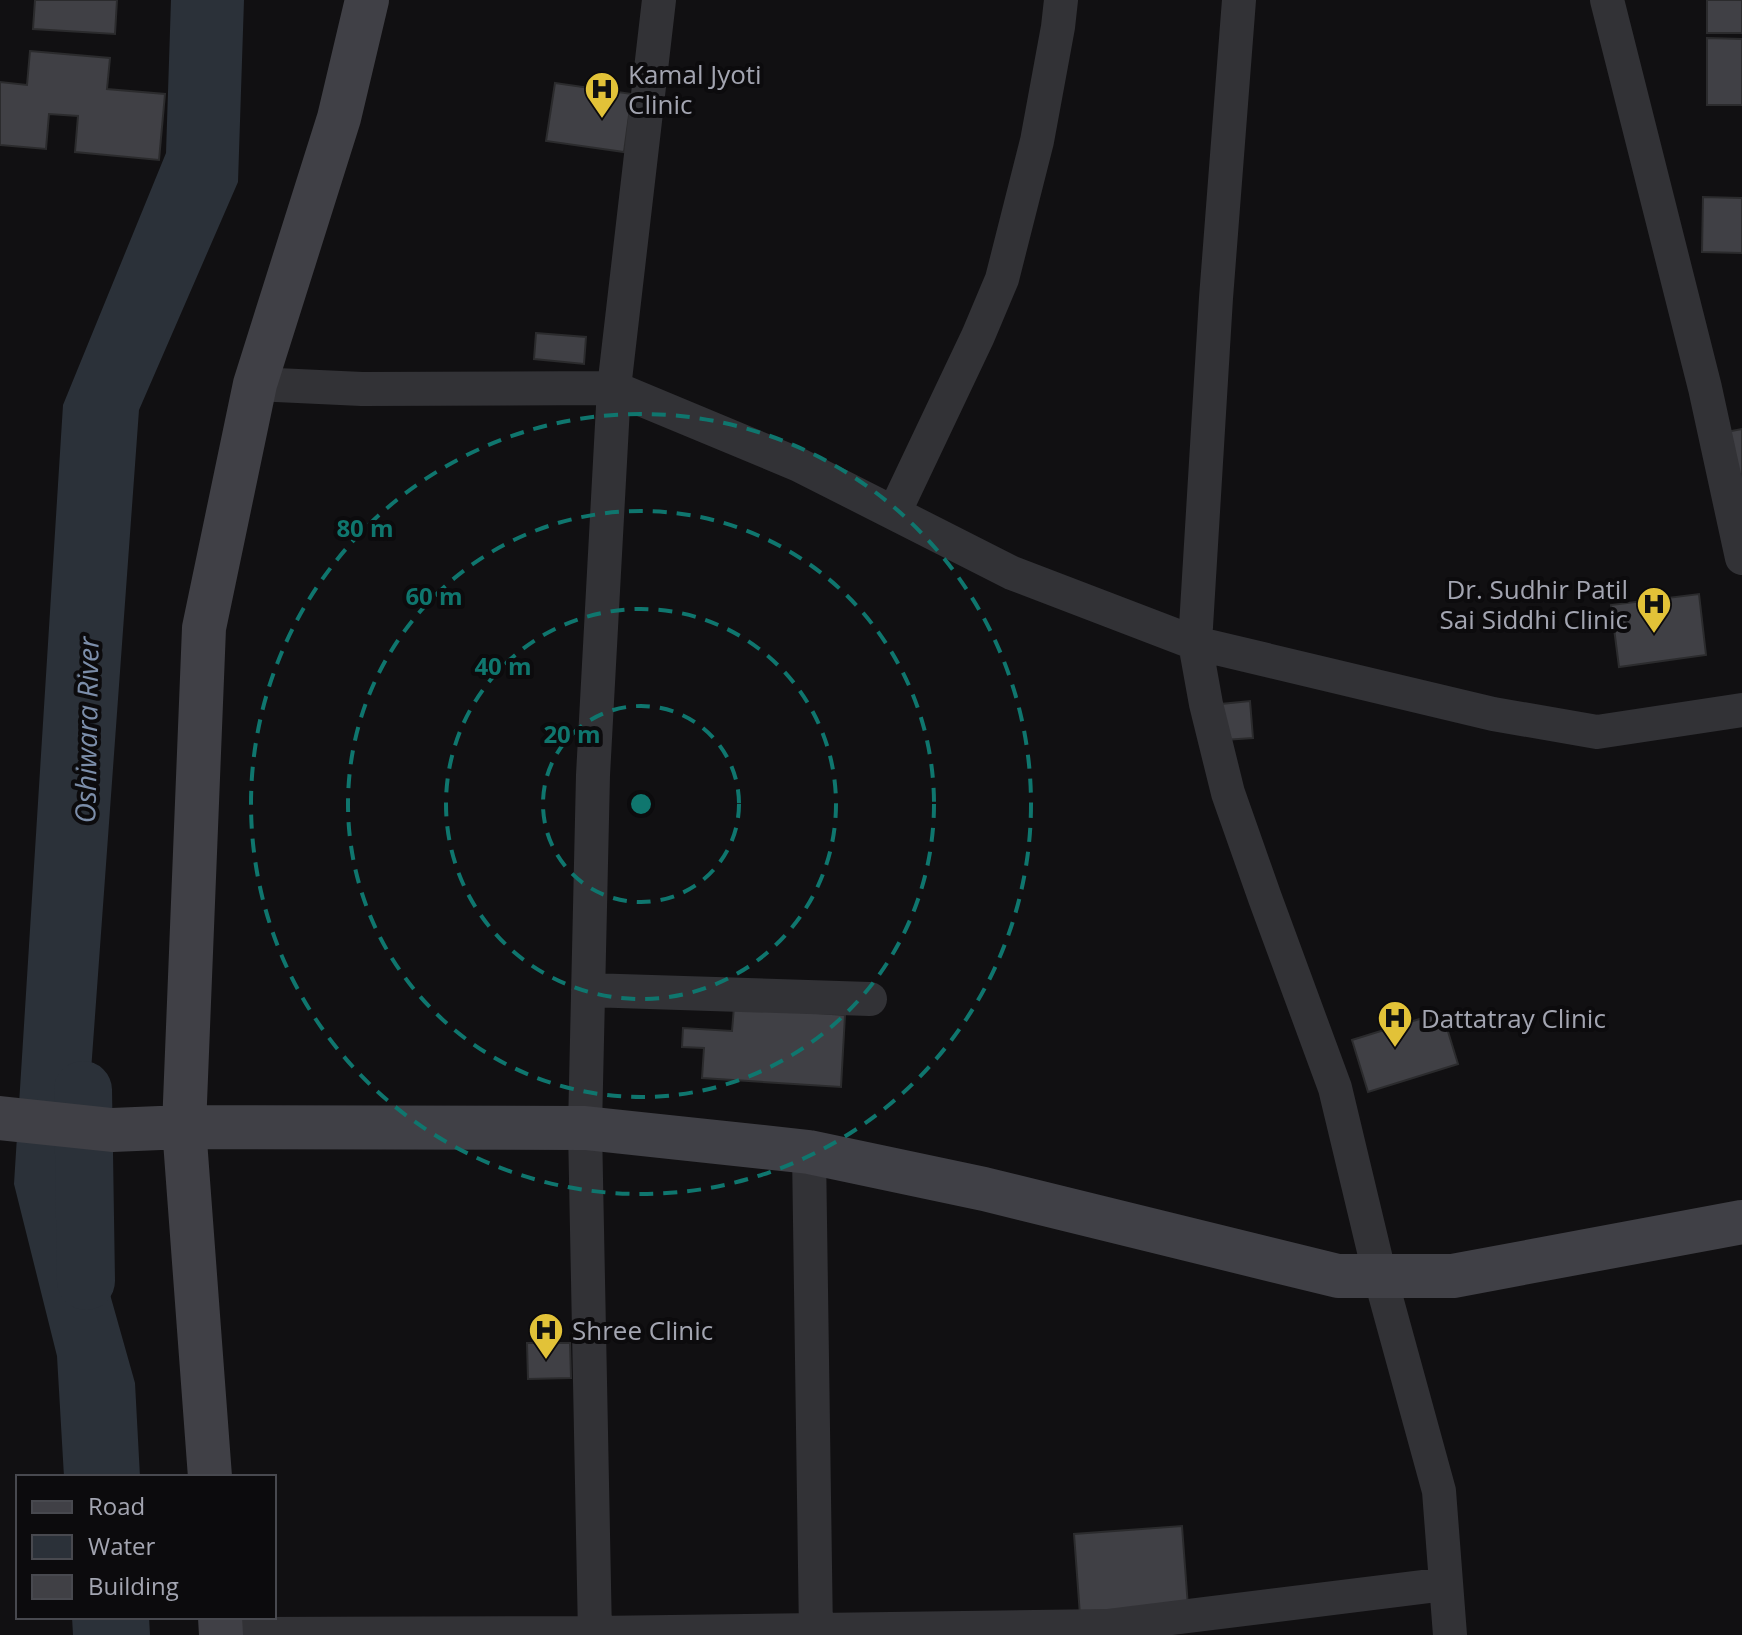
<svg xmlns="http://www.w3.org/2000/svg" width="1742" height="1635" font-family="'Open Sans',sans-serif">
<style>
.water{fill:#2b3139}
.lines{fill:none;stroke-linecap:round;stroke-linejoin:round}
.river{stroke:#2b3139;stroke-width:58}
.building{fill:#404045;stroke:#2b2b2d;stroke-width:2}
.street{stroke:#323236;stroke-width:34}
.secondary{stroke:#404046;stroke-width:44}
.ring{fill:none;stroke:#0f766e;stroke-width:4;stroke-dasharray:14 10}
.labels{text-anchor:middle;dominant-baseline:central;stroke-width:8;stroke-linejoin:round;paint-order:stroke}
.poi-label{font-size:26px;fill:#a3a5b1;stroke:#0c0b0d;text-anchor:start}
.water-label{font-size:28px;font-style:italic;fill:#7c8eaa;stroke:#0c0b0d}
.centre{fill:#0f766e;stroke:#0c0b0d;stroke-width:4}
.ring-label{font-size:24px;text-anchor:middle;font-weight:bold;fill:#0f766e;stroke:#0c0b0d;stroke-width:8;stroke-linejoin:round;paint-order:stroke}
</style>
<rect width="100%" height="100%" fill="#111012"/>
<path class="water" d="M171,0H244L238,182L139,410L82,1195L135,1383L140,1477H64L57,1356L14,1184L63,405L166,153Z
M72,1617H149L150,1635H73Z"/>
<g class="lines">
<path class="river" d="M83,1090L86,1281"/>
</g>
<path class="building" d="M35,0H117L115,34L33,29Z
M1707,0H1742V33H1707Z
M1707,38L1742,39V105H1707Z
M30,51L110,58L107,89L165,94L159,160L75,152L78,116L49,114L46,149L0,145V82L27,85Z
M555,83L632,94L624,152L546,141Z
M1703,197L1742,198V253L1702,252Z
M536,333L586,337L584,364L534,359Z
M1742,429V523L1721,433Z
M1699,594L1706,655L1619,667L1611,605Z
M1250,701L1253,738L1224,740L1221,704Z
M734,1007L845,1015L841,1087L702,1078L704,1048L682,1047L683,1028L732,1031Z
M1442,1012L1458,1064L1368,1092L1352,1040Z
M527,1343H570L571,1378L528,1379Z
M1182,1526L1188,1607L1080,1615L1074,1534Z"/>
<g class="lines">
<path class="street" d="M1239,0L1216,298L1195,643L1206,704L1228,793L1265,898L1335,1088L1380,1276L1439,1491L1450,1635
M1607,0L1705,388L1742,558
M255,384L362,389L614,388L799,465L1012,573L1195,643L1493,714L1597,732L1742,710
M894,513L978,336L1002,279L1037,141L1058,27L1061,0
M588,990L870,999
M809,1152L816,1635
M221,1634L595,1633L1107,1626L1446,1584
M595,1635L585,1128L593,775L614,388L659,0"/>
<path class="secondary" d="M0,1118L112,1130L184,1127L585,1128L809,1152L984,1189L1338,1276H1453L1742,1222
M210,1477L184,1127L204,628L255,384L339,118L367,0
M220,1617L221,1635"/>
</g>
<g class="ring">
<circle cx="641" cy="804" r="98"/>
<circle cx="641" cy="804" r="195"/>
<circle cx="641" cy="804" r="293"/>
<circle cx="641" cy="804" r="390"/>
</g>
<defs>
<g id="hospital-pin" transform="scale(1.8)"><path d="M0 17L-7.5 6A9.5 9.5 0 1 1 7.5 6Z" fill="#e2c238" stroke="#0c0b0d"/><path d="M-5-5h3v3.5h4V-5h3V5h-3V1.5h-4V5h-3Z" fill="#111"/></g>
</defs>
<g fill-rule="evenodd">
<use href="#hospital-pin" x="602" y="89"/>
<use href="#hospital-pin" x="1654" y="604"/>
<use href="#hospital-pin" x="1395" y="1018"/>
<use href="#hospital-pin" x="546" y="1330"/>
</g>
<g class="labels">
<g class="poi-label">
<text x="628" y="74">Kamal Jyoti<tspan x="628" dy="30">Clinic</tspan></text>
<text x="1628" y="589" text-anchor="end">Dr. Sudhir Patil<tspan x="1628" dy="30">Sai Siddhi Clinic</tspan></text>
<text x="1421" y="1018">Dattatray Clinic</text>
<text x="572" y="1330">Shree Clinic</text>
</g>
<g class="water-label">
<text transform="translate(86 730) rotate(-89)">Oshiwara River</text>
</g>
</g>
<circle cx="641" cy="804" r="12" class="centre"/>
<g class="ring-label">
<text x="365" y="537">80 m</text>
<text x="434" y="605">60 m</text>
<text x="503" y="675">40 m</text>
<text x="572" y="743">20 m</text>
</g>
<rect x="16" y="1475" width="260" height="144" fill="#0c0b0d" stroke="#48494f" stroke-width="2"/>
<rect x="32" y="1501" width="40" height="12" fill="#404046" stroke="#48494f" stroke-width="2"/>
<text x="88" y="1515" font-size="24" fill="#a3a5b1">Road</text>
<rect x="32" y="1535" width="40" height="24" fill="#2b3139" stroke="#48494f" stroke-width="2"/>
<text x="88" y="1555" font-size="24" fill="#a3a5b1">Water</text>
<rect x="32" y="1575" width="40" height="24" fill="#404045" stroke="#48494f" stroke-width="2"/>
<text x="88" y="1595" font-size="24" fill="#a3a5b1">Building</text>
</svg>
